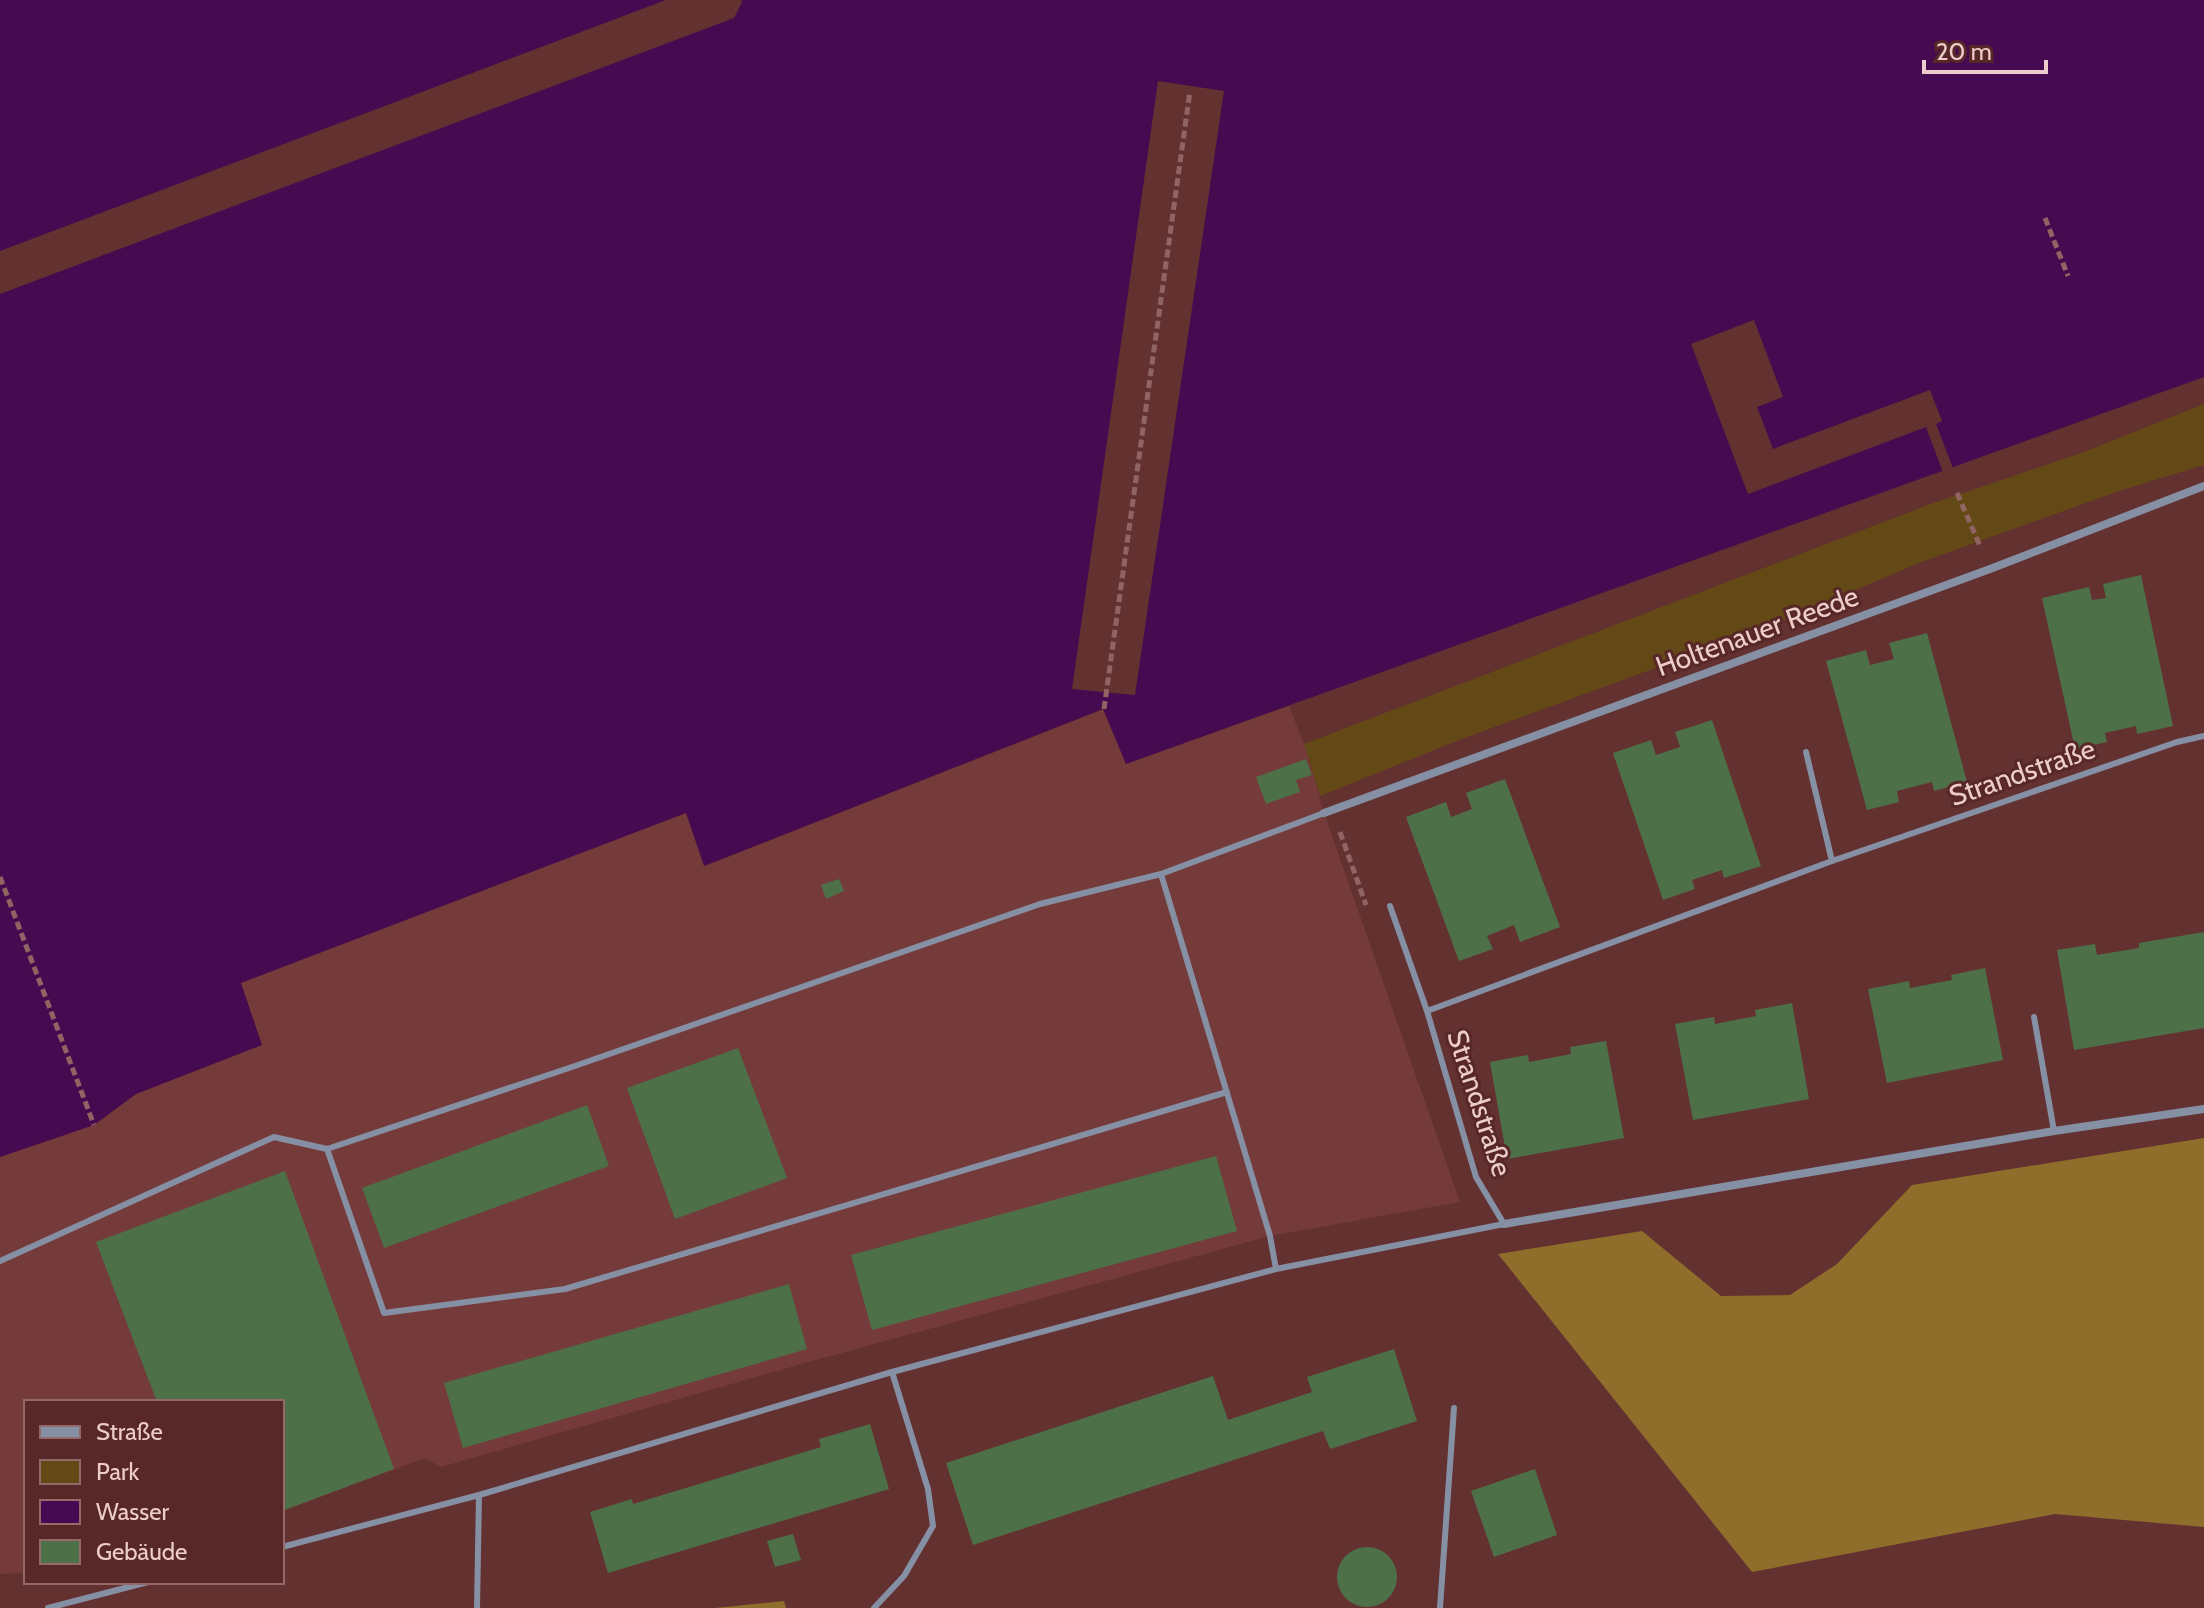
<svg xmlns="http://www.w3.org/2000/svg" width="2204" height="1608" font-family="Cabin,sans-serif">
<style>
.built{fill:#753b3b}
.green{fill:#634915}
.forest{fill:#8f6d2b}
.water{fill:#460a50}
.pier{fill:#643131}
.building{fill:#4d7048}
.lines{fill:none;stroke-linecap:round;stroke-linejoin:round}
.path{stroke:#916464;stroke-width:5;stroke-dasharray:8 4;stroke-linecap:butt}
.service{stroke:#8590a5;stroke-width:6}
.minor{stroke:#8590a5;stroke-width:8}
.labels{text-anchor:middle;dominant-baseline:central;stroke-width:6;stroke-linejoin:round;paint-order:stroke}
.street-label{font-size:28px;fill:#edcdcb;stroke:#582727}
</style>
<rect width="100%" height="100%" fill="#643131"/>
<path class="built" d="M1289,706L1306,749L1324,813L1460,1202L1270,1236L805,1363L441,1467L425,1458L282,1511V1402H26V1573L0,1574V1157L94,1125L136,1094L262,1045L240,983L687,812L705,866L1104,709L1126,764Z"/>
<path class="green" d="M2204,404V465L2119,491L1919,563L1775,624L1459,740L1320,796L1304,744L1928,505L2084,452Z"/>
<path class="forest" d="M2204,1138V1527L2055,1514L1752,1572L1498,1254L1642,1231L1721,1296L1790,1295L1837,1264L1912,1185Z
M784,1601L786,1608H715Z"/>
<path class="water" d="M0,0H2204V377L1126,764L1103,709L704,866L686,813L241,983L262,1045L136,1094L94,1125L0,1157Z"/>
<path class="pier" d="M666,0H741L742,2L734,18L0,294V251Z
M1158,81L1224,91L1135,695L1072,689Z
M1754,320L1783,397L1757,407L1773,449L1930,390L1942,421L1936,424L1954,471L1944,475L1926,427L1748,494L1691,344Z"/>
<path class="building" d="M2141,575L2173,726L2137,734L2136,726L2105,733L2107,742L2075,749L2042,598L2089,587L2092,600L2106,598L2103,584Z
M1927,633L1967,782L1934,791L1932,782L1897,791L1899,802L1867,810L1826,661L1866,650L1870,665L1894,659L1889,643Z
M1712,720L1761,866L1724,878L1722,870L1692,880L1695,889L1663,900L1613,753L1651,740L1656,755L1680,747L1675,732Z
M1306,759L1312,775L1296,780L1300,792L1266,804L1256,777Z
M1505,779L1560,927L1520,942L1514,925L1487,936L1493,949L1459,961L1406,817L1446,802L1451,817L1472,809L1466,793Z
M839,879L844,891L826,899L821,885Z
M2204,932V1028L2074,1050L2057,950L2095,944L2097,955L2139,948V943Z
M1985,968L2003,1060L1887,1083L1868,989L1909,981L1910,988L1952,980L1951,975Z
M1792,1003L1809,1099L1693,1120L1675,1024L1714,1017L1715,1024L1756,1016L1755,1010Z
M1606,1041L1624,1138L1507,1159L1490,1062L1528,1055L1529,1062L1571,1054L1570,1047Z
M738,1048L787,1178L675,1219L627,1088Z
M587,1105L609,1166L384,1248L362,1188Z
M1216,1156L1237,1231L872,1330L851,1255Z
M285,1171L394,1469L282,1511V1402H157L96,1242Z
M789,1284L807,1349L463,1448L444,1383Z
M1394,1349L1417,1421L1330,1449L1323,1431L973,1545L946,1463L1213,1376L1228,1420L1312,1392L1307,1377Z
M870,1424L889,1489L608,1573L590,1512L632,1499L633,1504L821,1447L819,1439Z
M1535,1469L1557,1535L1494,1557L1471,1491Z
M793,1534L801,1560L775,1567L767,1541Z
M1337 1577a30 30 0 1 1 60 0a30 30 0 1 1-60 0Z"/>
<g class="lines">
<path class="path" d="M2045,218L2068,276
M1957,493L1980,546
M1104,709L1190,91
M1340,832L1366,905
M0,877L94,1125"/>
<path class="service" d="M1806,752L1832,861
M1161,874L1270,1236L1276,1269
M1390,906L1427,1011
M2034,1017L2054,1131
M327,1149L384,1313L565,1289L1227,1092
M0,1261L274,1137L327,1149L572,1067L1040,904L1161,874L1324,813
M282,1547L479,1495L892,1372L1276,1269L1504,1224L1476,1177L1427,1011L1832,861L2177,742L2204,736
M48,1608L148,1582
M477,1608L479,1495
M874,1608L904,1576L933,1526L928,1489L892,1372
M1440,1608L1454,1408"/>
<path class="minor" d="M1324,813L1990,569L2204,486
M1504,1224L2054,1131L2204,1109"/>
</g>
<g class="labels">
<g class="street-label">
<text transform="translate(1757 631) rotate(-20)">Holtenauer Reede</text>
<text transform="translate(2022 772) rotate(-19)">Strandstraße</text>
<text transform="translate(1480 1103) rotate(72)">Strandstraße</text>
</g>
</g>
<rect x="24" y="1400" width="260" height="184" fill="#582727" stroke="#946969" stroke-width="2"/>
<rect x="40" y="1426" width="40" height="12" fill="#8590a5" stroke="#946969" stroke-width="2"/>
<text x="96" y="1440" font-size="24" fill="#edcdcb">Straße</text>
<rect x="40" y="1460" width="40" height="24" fill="#634915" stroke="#946969" stroke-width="2"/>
<text x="96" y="1480" font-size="24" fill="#edcdcb">Park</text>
<rect x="40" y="1500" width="40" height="24" fill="#460a50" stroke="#946969" stroke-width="2"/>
<text x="96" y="1520" font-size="24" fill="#edcdcb">Wasser</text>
<rect x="40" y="1540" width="40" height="24" fill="#4d7048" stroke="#946969" stroke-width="2"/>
<text x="96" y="1560" font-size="24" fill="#edcdcb">Gebäude</text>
<path d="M1924 60v12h122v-12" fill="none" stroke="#edcdcb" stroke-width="4"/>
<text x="1936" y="60" font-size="24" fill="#edcdcb" stroke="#582727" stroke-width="6" paint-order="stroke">20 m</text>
</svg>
